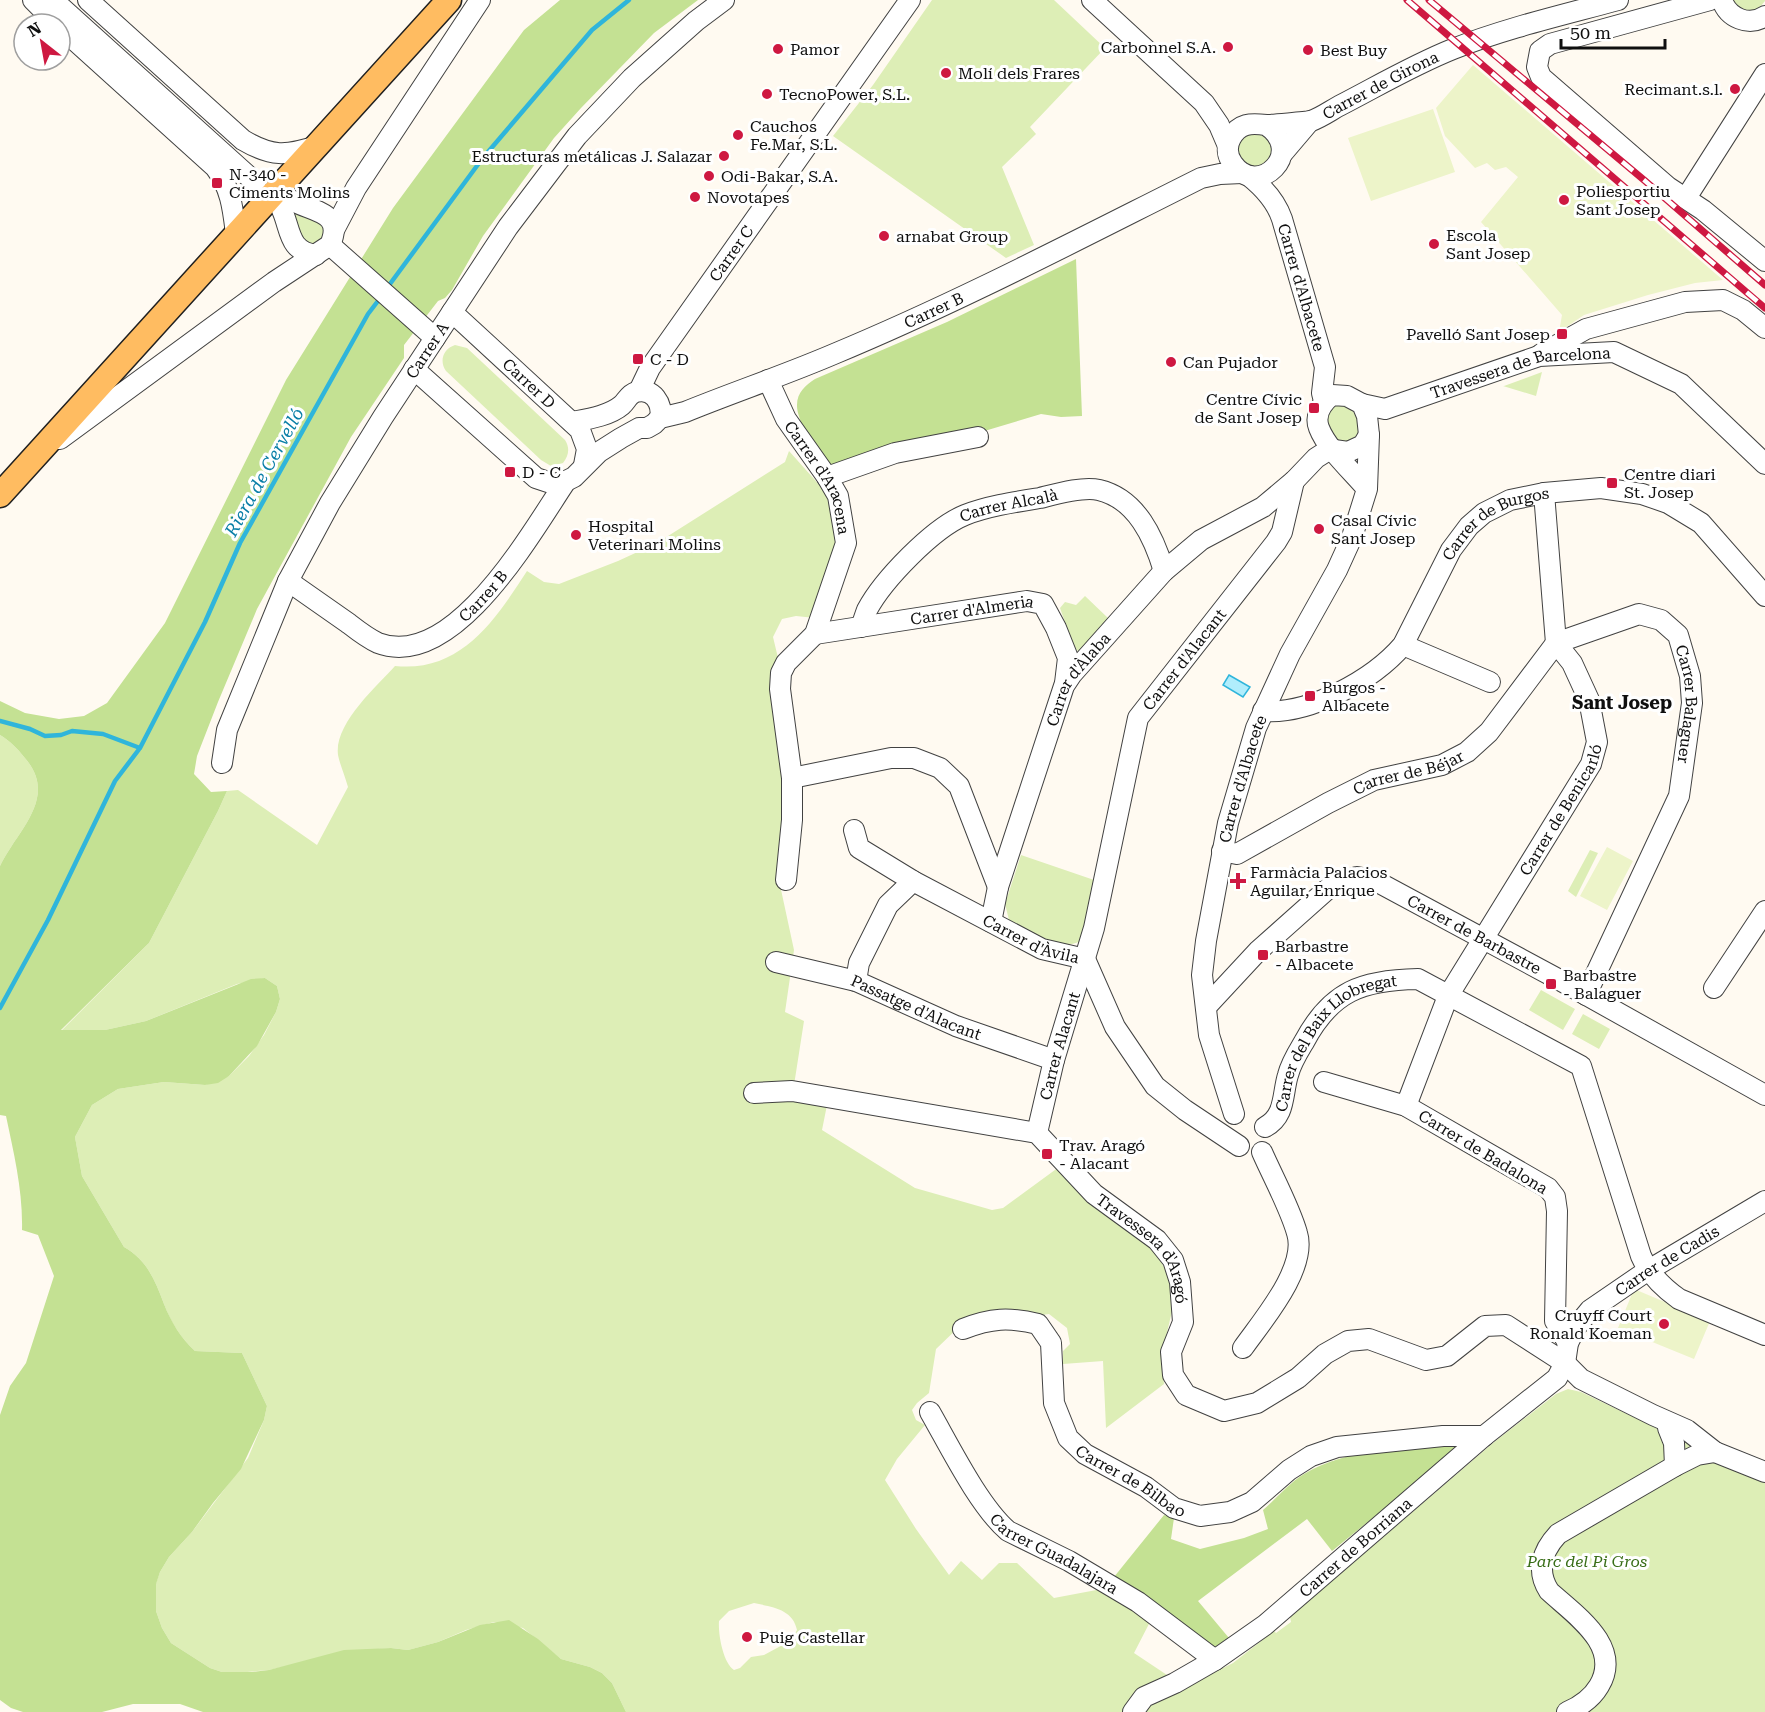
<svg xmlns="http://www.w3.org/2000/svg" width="1765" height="1712" font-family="'Roboto Serif',serif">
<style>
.green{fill:#ddeeb6;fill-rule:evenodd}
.forest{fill:#c4e193}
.pitch{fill:#edf4c9}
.water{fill:#b0edfc;stroke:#2fb5db;stroke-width:1.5}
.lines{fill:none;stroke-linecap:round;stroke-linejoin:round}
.stream{stroke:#2fb5db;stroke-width:4.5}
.minor-casing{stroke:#424242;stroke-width:22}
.major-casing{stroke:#202020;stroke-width:27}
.minor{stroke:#fff;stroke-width:20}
.major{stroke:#ffbc61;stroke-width:24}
.rail-casing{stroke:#ce1841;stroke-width:7}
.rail{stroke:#fff;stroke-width:4.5;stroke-dasharray:14;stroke-linecap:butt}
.poi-dot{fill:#ce1841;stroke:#fff;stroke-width:2}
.labels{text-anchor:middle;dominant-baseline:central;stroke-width:6;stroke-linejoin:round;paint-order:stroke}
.poi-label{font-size:16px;fill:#0f0f0f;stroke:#fff;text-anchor:start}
.street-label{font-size:16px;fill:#0f0f0f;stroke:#fff}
.park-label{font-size:16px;font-style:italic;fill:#396e18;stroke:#fff}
.water-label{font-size:18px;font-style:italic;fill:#0a7fa7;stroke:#fff}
.neighbourhood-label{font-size:18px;font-weight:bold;fill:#0f0f0f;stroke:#fff}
</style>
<rect width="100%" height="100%" fill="#fffaf1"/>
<path class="green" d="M932,0H1054L1105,48L1030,127L1036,134L1002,167L1034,245L1006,258L833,136L873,85Z
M1731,0H1765V1C1754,16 1742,12 1731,0Z
M1237 149a18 18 0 1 1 36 0a18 18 0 1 1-36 0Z
M294,211L319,219L325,227L323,238L317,243L308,244L298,234Z
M455,345L467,348L565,440C570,448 569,455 563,463L551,466L541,460L446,371C439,361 443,349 455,345Z
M1542,372L1536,396L1503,386H1504Z
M1337,401C1354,410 1366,419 1357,441L1338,443L1326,423L1329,408Z
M789,451L831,498L839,541L815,618L796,616L782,619L773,637L779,662L788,774L780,885L794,950L785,1012L804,1021L792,1098L827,1105L822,1130L915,1188L992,1210L1003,1208L1059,1167L1086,1194L1155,1251L1170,1278L1173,1307L1161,1358L1164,1384L1106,1428L1103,1361L1063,1364V1351L1070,1344L1067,1328L1049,1314L960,1326L936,1349L929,1393L917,1403L912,1410L916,1420L925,1425L897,1459L885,1480L916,1529L949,1575L961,1561L982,1580L999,1563H1017L1054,1598L1107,1588L1151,1620L1134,1653L1167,1675L1134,1695L1124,1712H626L612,1683L602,1673L590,1667L561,1659L523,1628L494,1622L466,1630L438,1642L408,1650L391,1648L378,1649L314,1660L269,1670L236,1673L222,1672L210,1668L171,1643L162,1628L156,1611V1583L160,1572L169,1557L192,1532L248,1458L264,1420L267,1406L242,1353L195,1351C181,1338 170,1321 164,1304C155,1280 147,1260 124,1247L82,1176L75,1137L92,1105L118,1089L164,1082L205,1085L229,1076L249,1056L264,1035L276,1012L280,999L277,986L265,978L237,984L146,1021L105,1030L61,1031L149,943L218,811L227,791L238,790L317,845L348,787C345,776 340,765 338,755C334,724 376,687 395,666C461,673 496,619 527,571L544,582L559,584L618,561L657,543L785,462ZM754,1603C772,1607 793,1609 797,1630L790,1641L764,1655L751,1657L740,1668L734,1670C723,1663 718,1634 719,1621L729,1611Z
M1085,596L1108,618L1105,627L1080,652L1078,651L1074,648L1060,608L1065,602L1076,605Z
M0,735C10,741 17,748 24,757C60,797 17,830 0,866Z
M1590,850L1598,853L1576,897L1568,891Z
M1021,855L1097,881L1081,941C1059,952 1029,935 1010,924L1005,904Z
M1541,990L1575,1009L1563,1030L1529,1010Z
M1583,1014L1610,1029L1599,1049L1572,1034Z
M1568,1389L1581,1392L1765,1480V1712H1145L1149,1705L1233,1663L1274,1631L1276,1633L1291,1622L1290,1617L1493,1443L1556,1394Z"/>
<path class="forest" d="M560,0H698L654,33L581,108L554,138L483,236L452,290L445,298L438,301L404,345V358L351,437L257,609L218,702L197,756L194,774L211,792L227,791L218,811L149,943L61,1030H105L146,1021L251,979L265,978L277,986L280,999L276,1012L257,1046L229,1076L218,1083L205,1085L164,1082L118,1089L92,1105L75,1137L82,1176L124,1247C147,1260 155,1280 164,1304C171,1322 181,1338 195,1351L242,1353L267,1406L264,1420L241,1469L213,1503L192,1532L169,1557L160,1572L156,1584V1611L162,1628L171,1643L210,1668L222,1672H252L269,1670L344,1650L391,1648L408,1650L438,1642L480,1625L509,1620L538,1639L561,1659L590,1667L602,1673L612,1683L626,1712H203L180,1704H133L102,1712H23L11,1708L0,1700V1415L10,1386L26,1363L54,1276L38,1235L22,1230C23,1191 14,1154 6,1116L0,1115V866C17,830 60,797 24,757C17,748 10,741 0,735V701L25,713L59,719L84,716L107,703L165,623L286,380L393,208L524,30Z
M1076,259L1082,416L1061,417L1041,414L971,435L835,468C832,467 829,466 826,464C816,456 796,418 797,405C797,392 806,385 815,379L947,322Z
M1456,1444L1459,1448L1332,1551L1307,1519L1198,1601L1229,1638L1217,1646L1210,1647L1114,1577L1164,1515L1174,1518L1171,1539L1200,1549L1244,1538L1268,1529L1263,1510C1276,1499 1289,1483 1304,1474C1349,1447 1405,1449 1456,1444Z"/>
<path class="pitch" d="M1473,65L1723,280L1695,283L1648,295L1584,315L1559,332L1562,315L1481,222L1518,177L1506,167L1495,170L1487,163L1475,168L1445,136L1436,108Z
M1433,109L1455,172L1371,201L1348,138Z
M1607,847L1633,861L1607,910L1580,896Z
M1634,1289L1710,1321L1694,1359L1618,1328Z"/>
<path class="water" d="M1229,675L1250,687L1243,697L1223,685Z"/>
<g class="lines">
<path class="stream" d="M387,288L482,159L592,30L629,0
M0,721L30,729L45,736L61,735L72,731L103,734L140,748
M0,1008L48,920L115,781L140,748L205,622L240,543L368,314L381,297"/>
<g class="minor-casing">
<g id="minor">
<path d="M33,0L57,24"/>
<path d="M53,0L256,183"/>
<path d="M88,0L243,140C272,157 286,156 317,146"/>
<path d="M1092,0L1204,103L1219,125L1228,146"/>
<path d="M1710,0L1550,44L1540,51L1537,67L1541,77L1668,187L1703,210L1765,261"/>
<path d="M1722,0C1728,18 1749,27 1765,16"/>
<path d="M60,27L215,167C231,188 233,209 236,234"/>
<path id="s1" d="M1266,125C1307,152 1258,199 1233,164C1227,156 1226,147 1231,138C1239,123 1251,123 1266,125C1269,125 1307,122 1311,121C1320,118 1330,111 1339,106C1376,87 1413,65 1453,49C1506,28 1563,15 1618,0"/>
<path d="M1282,154L1310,121"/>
<path id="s2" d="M1249,176C1264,188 1276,201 1282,219L1325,367L1322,393L1324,401"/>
<path d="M1686,198L1765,74"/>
<path d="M282,210C291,230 288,251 316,255"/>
<path d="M334,230L356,188L480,0"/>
<path d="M330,245L435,338"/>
<path id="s3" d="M452,312L580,430L587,449L584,465"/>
<path d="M1541,354L1586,329L1685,302L1723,300L1743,310L1765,328"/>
<path d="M414,369L536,478L554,484L566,481"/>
<path id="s4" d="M768,380L786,419L827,477L838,496L846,543L815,634L786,663L781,673L780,689L792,778V820L786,880"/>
<path id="s5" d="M639,391L650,368L910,0"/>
<path id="s6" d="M1362,404L1385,409L1539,356L1614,352L1681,384L1765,464"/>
<path d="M572,422C588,419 609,416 622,405C627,400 629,394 636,392C653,387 663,404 660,418"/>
<path d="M60,439L274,282L330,245C345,211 311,212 291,200"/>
<path d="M827,477L895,453L978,437"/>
<path id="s7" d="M288,581C308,595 328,609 348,623C357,630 367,638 378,643C454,672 532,531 566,481L574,477L599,452L621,438L639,428H647L654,424L660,418L685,412C734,392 785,375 834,354C959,302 1079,239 1201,178L1220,174L1242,173"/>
<path id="s8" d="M861,627C863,622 865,615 867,610C883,580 933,528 965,515C988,506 1015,502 1040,498C1056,494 1083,486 1099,490C1137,499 1154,538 1164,571"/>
<path id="s9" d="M815,634L1027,601L1043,604L1056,628L1068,658L1065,683"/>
<path id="s10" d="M1556,643L1639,614L1661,620L1678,635L1690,676L1692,703L1679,796L1586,995"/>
<path d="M1403,645L1490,682"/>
<path id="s11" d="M1263,711C1309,715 1373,680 1403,645L1451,550L1469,526L1484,513L1510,500L1544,493L1601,488L1642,494L1668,503L1701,523L1765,596"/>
<path id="s12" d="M222,763L227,730L288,581L330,503L383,417L508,227L577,136L632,78L696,21L724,0"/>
<path d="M792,778L891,758H914L940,768L959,786L998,887"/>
<path id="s13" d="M854,830L859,848L913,881L1042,949L1085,959"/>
<path id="s14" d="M1222,851L1237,854L1328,803L1374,780L1442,765L1467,752L1489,732L1556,643"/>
<path id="s15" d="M991,922L998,887L1064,686L1072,674L1164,571L1201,540L1263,507L1294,481L1316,458L1327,451L1334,450L1348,452L1363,445L1369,435"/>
<path d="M1085,959L1115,1027L1155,1086L1185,1110L1239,1146"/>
<path id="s16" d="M776,962L856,981L956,1026L1054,1060"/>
<path d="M856,981L859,963L888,905L913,881"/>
<path d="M1714,988L1765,911"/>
<path id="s17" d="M1206,1007L1258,951L1331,886L1357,877L1374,880L1556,978L1765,1095"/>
<path d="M1324,1082L1406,1106L1548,1188L1555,1197L1557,1211L1555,1321L1568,1343"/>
<path id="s18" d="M754,1093L792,1091L1037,1133L1094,1194L1157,1240L1173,1260L1180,1282L1183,1322L1171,1352L1173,1375L1186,1395L1224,1411L1257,1403L1298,1378L1325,1354L1348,1341L1369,1339L1426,1360L1447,1356L1485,1326L1506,1325L1565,1363L1581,1379L1653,1415L1687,1430L1715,1452L1765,1472"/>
<path id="s19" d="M1406,1106L1448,996L1591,764L1597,742L1589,700L1572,663L1556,643L1544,493"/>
<path id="s20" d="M1234,1114L1209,1035L1202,975L1206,941L1228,823L1256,728L1290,654L1337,570L1352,537L1367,489L1369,435L1367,416L1362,404L1347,396L1332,395C1322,403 1314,415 1319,428C1327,449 1353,472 1367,489"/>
<path id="s21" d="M1265,1127C1286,1116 1282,1094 1288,1075C1291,1063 1298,1052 1304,1042C1331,991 1362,980 1418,979L1581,1066L1641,1256C1649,1274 1662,1287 1679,1299L1765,1335"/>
<path id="s22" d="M1037,1133L1054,1060L1094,928L1138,718L1276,542L1282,532L1294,481"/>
<path id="s23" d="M963,1329C991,1318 1009,1317 1038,1324L1051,1343L1054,1403L1068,1438L1085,1454L1146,1487L1174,1508L1200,1516L1230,1512L1252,1502L1289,1470L1311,1456L1337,1447L1443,1436H1484"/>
<path d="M1243,1348C1262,1321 1308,1268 1297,1233C1290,1208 1273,1177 1262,1152"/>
<path id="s24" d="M930,1412C950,1447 979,1506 1008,1531L1069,1561L1138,1602L1215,1660"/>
<path d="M1668,1428L1674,1443L1675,1466"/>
<path id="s25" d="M1133,1712L1144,1697L1175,1683L1215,1660L1265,1625L1484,1436L1557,1378L1565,1363L1568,1343L1576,1327L1590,1310L1647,1271L1765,1201"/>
<path d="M1567,1712C1581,1706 1592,1698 1599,1686C1623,1646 1575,1615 1549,1591C1536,1571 1542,1551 1558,1534L1675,1466L1697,1455L1715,1452"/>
</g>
</g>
<g class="major-casing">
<path id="major" d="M0,495L449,0"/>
</g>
<use href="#minor" class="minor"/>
<use href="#major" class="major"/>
<g class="rail-casing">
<path id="rail" d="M1407,0L1765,308
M1429,0L1644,180L1765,285"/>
</g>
<use href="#rail" class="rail"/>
</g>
<g class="poi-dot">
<circle cx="1228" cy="47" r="6"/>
<circle cx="778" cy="49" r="6"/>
<circle cx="1308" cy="50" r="6"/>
<circle cx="946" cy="73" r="6"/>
<circle cx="1735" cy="89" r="6"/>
<circle cx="767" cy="94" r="6"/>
<circle cx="738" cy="135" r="6"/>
<circle cx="724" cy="156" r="6"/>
<circle cx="709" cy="176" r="6"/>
<rect x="211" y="177" width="12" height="12" rx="3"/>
<circle cx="695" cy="197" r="6"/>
<circle cx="1564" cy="200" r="6"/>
<circle cx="884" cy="236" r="6"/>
<circle cx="1434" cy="244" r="6"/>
<rect x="1556" y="328" width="12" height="12" rx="3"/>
<rect x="632" y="353" width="12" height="12" rx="3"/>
<circle cx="1171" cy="362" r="6"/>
<rect x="1308" y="402" width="12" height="12" rx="3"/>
<rect x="504" y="466" width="12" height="12" rx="3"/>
<rect x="1606" y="477" width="12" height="12" rx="3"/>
<circle cx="1319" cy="529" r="6"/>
<circle cx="576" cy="535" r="6"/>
<rect x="1304" y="690" width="12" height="12" rx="3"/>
<path d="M1235 872h6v6h6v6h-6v6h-6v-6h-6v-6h6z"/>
<rect x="1257" y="949" width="12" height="12" rx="3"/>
<rect x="1545" y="978" width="12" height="12" rx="3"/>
<rect x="1041" y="1148" width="12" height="12" rx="3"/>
<circle cx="1664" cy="1324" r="6"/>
<circle cx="747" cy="1637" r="6"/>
</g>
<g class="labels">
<g class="poi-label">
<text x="1216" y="47" text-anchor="end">Carbonnel S.A.</text>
<text x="790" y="49">Pamor</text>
<text x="1320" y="50">Best Buy</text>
<text x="958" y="73">Molí dels Frares</text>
<text x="1723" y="89" text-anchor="end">Recimant.s.l.</text>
<text x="779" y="94">TecnoPower, S.L.</text>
<text x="750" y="126">Cauchos<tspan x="750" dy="18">Fe.Mar, S.L.</tspan></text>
<text x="712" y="156" text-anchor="end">Estructuras metálicas J. Salazar</text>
<text x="229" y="174">N-340 -<tspan x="229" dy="18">Ciments Molins</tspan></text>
<text x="721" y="176">Odi-Bakar, S.A.</text>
<text x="1576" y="191">Poliesportiu<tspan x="1576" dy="18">Sant Josep</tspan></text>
<text x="707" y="197">Novotapes</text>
<text x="1446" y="235">Escola<tspan x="1446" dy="18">Sant Josep</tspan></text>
<text x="896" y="236">arnabat Group</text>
<text x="1550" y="334" text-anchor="end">Pavelló Sant Josep</text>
<text x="650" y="359">C - D</text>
<text x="1183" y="362">Can Pujador</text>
<text x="1302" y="399" text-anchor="end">Centre Cívic<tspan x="1302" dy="18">de Sant Josep</tspan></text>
<text x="522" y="472">D - C</text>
<text x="1624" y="474">Centre diari<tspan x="1624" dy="18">St. Josep</tspan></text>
<text x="1331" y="520">Casal Cívic<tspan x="1331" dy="18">Sant Josep</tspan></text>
<text x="588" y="526">Hospital<tspan x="588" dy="18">Veterinari Molins</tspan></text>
<text x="1322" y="687">Burgos -<tspan x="1322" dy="18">Albacete</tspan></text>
<text x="1250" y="872">Farmàcia Palacios<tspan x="1250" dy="18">Aguilar, Enrique</tspan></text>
<text x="1275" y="946">Barbastre<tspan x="1275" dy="18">- Albacete</tspan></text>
<text x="1563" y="975">Barbastre<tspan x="1563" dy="18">- Balaguer</tspan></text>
<text x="1059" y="1145">Trav. Aragó<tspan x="1059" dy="18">- Alacant</tspan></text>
<text x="1652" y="1315" text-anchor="end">Cruyff Court<tspan x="1652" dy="18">Ronald Koeman</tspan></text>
<text x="759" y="1637">Puig Castellar</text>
</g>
<g class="street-label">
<text stroke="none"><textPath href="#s1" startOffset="290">Carrer de Girona</textPath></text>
<text stroke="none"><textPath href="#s5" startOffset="166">Carrer C</textPath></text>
<text stroke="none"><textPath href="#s2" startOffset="126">Carrer d'Albacete</textPath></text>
<text stroke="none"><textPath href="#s7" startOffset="784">Carrer B</textPath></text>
<text stroke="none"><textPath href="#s12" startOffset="464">Carrer A</textPath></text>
<text stroke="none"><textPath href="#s6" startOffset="165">Travessera de Barcelona</textPath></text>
<text stroke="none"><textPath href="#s3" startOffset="105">Carrer D</textPath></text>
<text stroke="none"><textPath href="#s4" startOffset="111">Carrer d'Aracena</textPath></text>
<text stroke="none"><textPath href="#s8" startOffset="201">Carrer Alcalà</textPath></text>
<text stroke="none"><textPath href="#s11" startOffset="320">Carrer de Burgos</textPath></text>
<text stroke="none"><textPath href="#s7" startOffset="232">Carrer B</textPath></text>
<text stroke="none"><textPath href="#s9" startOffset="159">Carrer d'Almeria</textPath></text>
<text stroke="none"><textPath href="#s22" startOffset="502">Carrer d'Alacant</textPath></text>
<text stroke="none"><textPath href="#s15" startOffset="260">Carrer d'Àlaba</textPath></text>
<text stroke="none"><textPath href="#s10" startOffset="204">Carrer Balaguer</textPath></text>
<text stroke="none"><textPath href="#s14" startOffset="206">Carrer de Béjar</textPath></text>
<text stroke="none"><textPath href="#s20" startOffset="344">Carrer d'Albacete</textPath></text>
<text stroke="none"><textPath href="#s19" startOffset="336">Carrer de Benicarló</textPath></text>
<text stroke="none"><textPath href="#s17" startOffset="333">Carrer de Barbastre</textPath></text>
<text stroke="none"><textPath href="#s13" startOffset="214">Carrer d'Àvila</textPath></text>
<text stroke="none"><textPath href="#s16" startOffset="148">Passatge d'Alacant</textPath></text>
<text stroke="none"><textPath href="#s22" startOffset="90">Carrer Alacant</textPath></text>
<text stroke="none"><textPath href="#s21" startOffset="118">Carrer del Baix Llobregat</textPath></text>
<text transform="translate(1483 1152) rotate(31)">Carrer de Badalona</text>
<text stroke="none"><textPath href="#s18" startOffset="447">Travessera d'Aragó</textPath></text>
<text stroke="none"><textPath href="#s25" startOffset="711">Carrer de Cadis</textPath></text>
<text stroke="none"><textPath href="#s23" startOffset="274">Carrer de Bilbao</textPath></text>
<text stroke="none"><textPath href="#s25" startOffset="279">Carrer de Borriana</textPath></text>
<text stroke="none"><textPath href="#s24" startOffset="194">Carrer Guadalajara</textPath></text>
</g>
<g class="park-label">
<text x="1587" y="1561">Parc del Pi Gros</text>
</g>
<g class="water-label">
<text transform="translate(264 472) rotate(-61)">Riera de Cervelló</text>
</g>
<g class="neighbourhood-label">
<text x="1622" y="702">Sant Josep</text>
</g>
</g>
<g transform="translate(42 42) rotate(329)"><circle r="28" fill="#ffffff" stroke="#9f9f9f" stroke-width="1.5"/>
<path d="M0-4.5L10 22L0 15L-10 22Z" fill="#ce1841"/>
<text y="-9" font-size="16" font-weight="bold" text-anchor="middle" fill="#0f0f0f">N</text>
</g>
<path d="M1561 39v9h104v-9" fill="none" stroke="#0f0f0f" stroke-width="3"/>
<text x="1570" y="39" font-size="18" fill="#0f0f0f" stroke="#ffffff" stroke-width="4.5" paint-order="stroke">50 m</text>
</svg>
